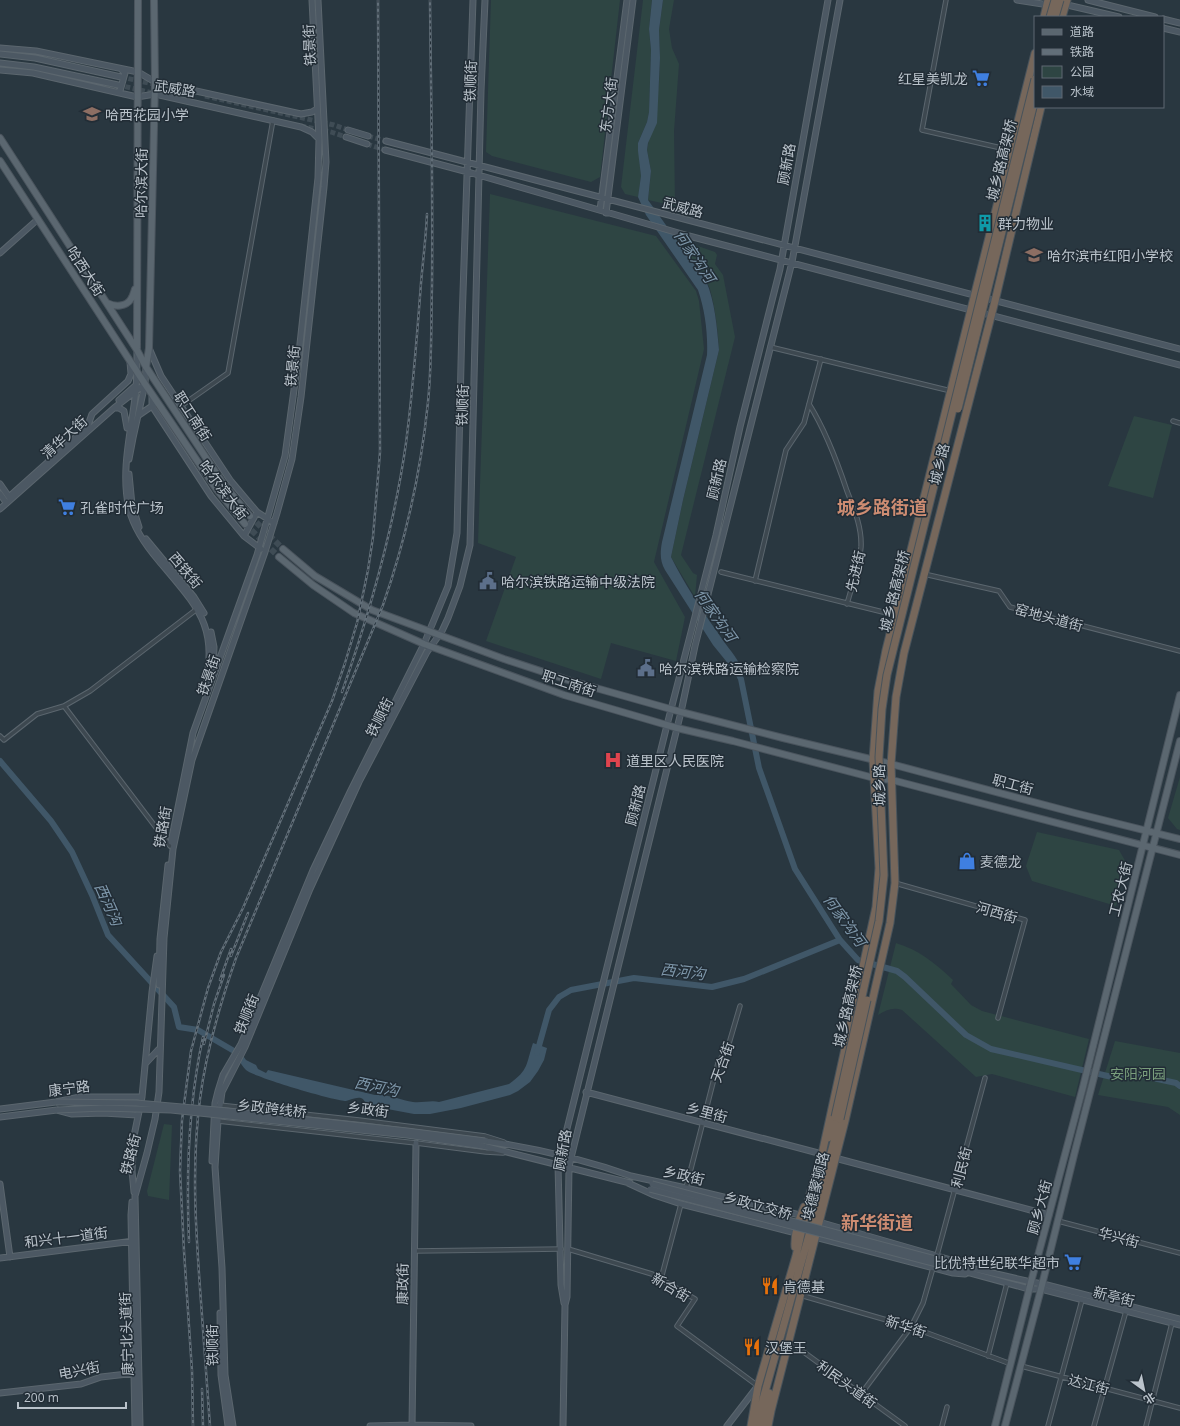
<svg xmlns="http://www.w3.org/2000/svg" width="1180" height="1426" font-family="'Open Sans','Noto Sans SC',sans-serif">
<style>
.green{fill:#2e4543}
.water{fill:#405768}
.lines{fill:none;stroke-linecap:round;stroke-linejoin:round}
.river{stroke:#405768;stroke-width:6}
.secondary-tunnel{stroke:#3f4c55;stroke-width:5;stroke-dasharray:5 2.5;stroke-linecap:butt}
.primary-tunnel{stroke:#3f4c55;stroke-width:6;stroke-dasharray:6 3;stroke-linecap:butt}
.street-casing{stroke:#5b666e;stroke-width:5.5}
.secondary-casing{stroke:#5b666e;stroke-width:7}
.primary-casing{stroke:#4a545d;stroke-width:8}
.highway-casing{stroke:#48535b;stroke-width:9}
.street{stroke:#3d4850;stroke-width:3.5}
.secondary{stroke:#4c5863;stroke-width:5}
.primary{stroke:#5b6770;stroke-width:6}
.highway{stroke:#76675b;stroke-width:7}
.rail-casing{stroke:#626f79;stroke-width:2.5}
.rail{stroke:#222d36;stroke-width:1;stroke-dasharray:3;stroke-linecap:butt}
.secondary-bridge-casing{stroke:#5b666e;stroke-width:7;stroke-linecap:butt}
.highway-bridge-casing{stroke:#48535b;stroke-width:9;stroke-linecap:butt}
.secondary-bridge{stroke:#4c5863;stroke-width:5}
.highway-bridge{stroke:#76675b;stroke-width:7}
.labels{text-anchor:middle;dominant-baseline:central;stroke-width:3;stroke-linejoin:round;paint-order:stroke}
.street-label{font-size:14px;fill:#bac3cb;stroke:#222d36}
.poi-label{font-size:14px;fill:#bac3cb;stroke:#222d36;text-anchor:start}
.park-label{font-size:14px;fill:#7a9e7d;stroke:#222d36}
.water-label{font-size:15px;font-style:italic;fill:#7e97aa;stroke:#222d36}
.district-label{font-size:18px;font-weight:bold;fill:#cd8c72;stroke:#222d36}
</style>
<rect width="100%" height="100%" fill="#293740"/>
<path class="green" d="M491,0H620L600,177L591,182L492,156L486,152Z
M643,0H652L649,29L651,50L649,112L647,122L638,143L641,177L638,197L625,194L621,187Z
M663,0H674L669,29L672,48L679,64L674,131L675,206L648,200L651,171L647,150L659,83L660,58L659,30Z
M490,194L656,236L696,291L699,301L704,349L654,562L685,617L676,661L611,643L601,679L486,641L516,557L478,543Z
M675,238L715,252L717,255L715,264L723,275L735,337L681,555L693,573L697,575L695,597L671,557L683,500L719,350C718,331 715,307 710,289C704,272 686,253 675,238Z
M1134,416L1172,425L1153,498L1108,486Z
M1180,777V830L1177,829L1168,818Z
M1037,832L1119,850L1127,864L1116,906L1032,881L1026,866Z
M896,943C919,950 935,963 953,980L951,984L971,1005L982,1011L1089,1039L1075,1097L992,1074L976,1077L902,1010C893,1007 886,1010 878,1015Z
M1115,1041L1180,1053V1115L1168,1107L1098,1095Z
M164,1124L172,1125L169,1200L148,1196L147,1191Z"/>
<path class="water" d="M652,0H663L659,30L660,58L657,123L648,143L647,150L651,171L648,200L706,281C715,301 717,328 719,350L683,500L671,557C684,583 701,609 718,633C728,649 736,654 743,672L734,676L726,661L713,645L665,570C660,561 660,553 662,542L707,355C708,334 705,310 698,290L646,215L638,197L641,176L638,151V143L647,122L649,112L651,50L649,29Z
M533,1043L547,1048L544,1060L538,1071L530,1082L518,1091L510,1095L461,1108L430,1114H414L366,1105C365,1102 364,1099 361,1098C355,1097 351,1100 346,1101C335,1101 253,1077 246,1070C240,1064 235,1055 236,1046L246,1060L256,1065L258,1069L266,1073L268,1070L375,1095C388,1094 401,1100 413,1102C422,1103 432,1100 439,1102L509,1084C529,1070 526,1064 533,1043Z"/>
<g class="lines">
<path class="river" d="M735,667L741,679L759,768L795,869L840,940L858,960L897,971L905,977L966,1035L991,1049L1112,1077L1139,1075L1176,1083L1180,1086
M0,761L51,821L72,852L92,895L108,935L174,1007L179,1027L198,1030L234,1051L239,1057
M537,1053L549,1010L559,997L571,990L634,978L712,987L744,979L840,940"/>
<path class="secondary-tunnel" d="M121,77L158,85
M118,85L157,94
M205,96L334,125L348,130
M301,126L331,132L346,137
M368,136L386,141
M367,144L385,150"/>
<path class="primary-tunnel" d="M250,516L283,549
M245,524L279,557"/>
<g class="street-casing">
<path id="street" d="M946,0L922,130L1010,150
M770,347L951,391
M809,404C826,431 837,461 847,491C854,509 862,527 861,547C859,566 852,586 847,604
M181,406L228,373L273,120
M1173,421L1180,423
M721,572L895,615
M924,574L999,591L1010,607L1180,651
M755,581L786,450L804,423L821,359
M64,706L90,691L197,609
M0,736L4,740L37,714L64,706L170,846
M895,883L1025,920L998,1018
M219,1105L359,1120L485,1136L504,1142
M218,1121L416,1143L486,1152L503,1153
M686,1188L718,1063L728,1047L740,1006
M1058,1221L1180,1253
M568,1249L652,1274L695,1299L677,1326L758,1386
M415,1251L561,1249
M937,1255L985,1078
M661,1279L681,1204
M800,1295L911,1327L1011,1364
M790,1342L905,1426
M988,1356L1007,1283
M1021,1366L1180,1408
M861,1394L911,1327L923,1303L933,1268
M942,1426L947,1407
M1048,1426L1082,1300
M1094,1426L1126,1311
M1146,1426L1172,1323"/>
</g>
<g class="secondary-casing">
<path id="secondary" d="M1017,0L1049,5
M1088,0L1155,17
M1063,4L1119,17
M1163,19L1180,23
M1163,28L1180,32
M0,48L36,51L138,72L155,82L301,114L312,112L317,109
M0,54L35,58L121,77
M0,63L34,67L118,85
M0,70L33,73L137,97L155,94L301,127L312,132L319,139
M117,92L120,91L125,73L121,69
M348,130L368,136
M346,137L367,144
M386,141L1180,349
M385,150L468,172L689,236L1180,365
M600,210L627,0
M606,213L633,0
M0,253L37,220
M149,348L161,376L230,480L257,512L274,523
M137,350C137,363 137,376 136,389C132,429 120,469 129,509C134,529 146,546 159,561C200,610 219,626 204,693
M152,395V406L211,496L244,536L261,549
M119,400L136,385
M115,408H119L124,411L127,428
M139,415L155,404
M87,428L92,414L128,381L131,374L130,362
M129,459L133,438L145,384L146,367
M129,474L132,505L139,527
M0,484L9,497
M0,494L5,501
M12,494L87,427
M0,509L114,408L145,384
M244,536L257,512
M146,539L194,597L204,613
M211,632L214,647L213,672
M171,842L193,733L257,555L285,456L299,353L318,178L319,139L312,0
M159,985L160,939L168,865
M146,1063L158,1050
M586,1092L822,1154
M0,1109L56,1102L80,1097H142
M0,1117L57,1110L72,1114L103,1113L137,1115
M485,1141C535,1148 586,1160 634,1177
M483,1146L630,1183
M835,1158L1049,1215
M212,1161L215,1103L218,1091L223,1075L241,1044L313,870L350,792L424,644L448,586L457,533L462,322L473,0
M631,1176L686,1188L800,1215
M628,1183L654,1195L681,1204L796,1233
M0,1184L10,1257
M134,1192L132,1171L134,1136L142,1097L152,992L157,956
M132,1202L131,1215L135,1426
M819,1222L958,1262
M815,1237L953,1273L965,1274
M0,1258L134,1241
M954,1264L1031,1282L1043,1284L1180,1319
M952,1268L1029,1289H1041L1180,1325
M564,1303L561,1285L558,1165L667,725L716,535L740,427L780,269L828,0
M220,1313L221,1375L228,1426
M0,1393L81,1384L101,1377L136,1373
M140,1426L135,1196L147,1153L155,1119L159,1092L164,938L173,849L192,760L265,552L277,513L292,459L301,397L324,187L326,162L318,0
M233,1426L225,1375L222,1268L215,1167L218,1121L222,1092L245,1047L310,889L359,782L427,652L442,631L448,618L460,586L470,545L481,91L485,0
M370,1426L412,1425L471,1426
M412,1426L416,1143
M563,1426L565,1305L567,1297L569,1167L571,1158L681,712L695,646L792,262L840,0
M727,1426L757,1387"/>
</g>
<g class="primary-casing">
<path id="primary" d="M0,138L137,350L146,367L224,485L250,516
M0,161L145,384L217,490L245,524
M107,303C115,307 126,307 131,299C133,296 134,292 135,289
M137,348L138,0
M146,367L149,348L155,82L154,0
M283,549L315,576L372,610L504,659L571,681L681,712L783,738L891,764L1075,813L1180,839
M279,557L313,585L354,613L424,644L564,695L677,728L733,741L874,778L892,780L1180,855
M995,1426L1031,1282L1083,1087L1180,695
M1005,1426L1041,1289L1074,1155L1180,741"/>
</g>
<g class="highway-casing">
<path id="highway" d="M1044,17L1048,0
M1062,17L1067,0
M828,1138L835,1117
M795,1247C794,1234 799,1219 804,1207
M751,1426L758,1386L796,1256L810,1194L822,1154L876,907L879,868L873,760L878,691L886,650L1035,53
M757,1426L763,1399L809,1235L840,1119
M762,1426L769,1393
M768,1426L771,1411L845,1121L890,923L895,883L891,764L896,697L904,653L995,301L1041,107"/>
</g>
<use href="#street" class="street"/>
<use href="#secondary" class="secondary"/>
<use href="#primary" class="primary"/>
<use href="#highway" class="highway"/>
<g class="rail-casing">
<path id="rail" d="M342,692C370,612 394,528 406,443C413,390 417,337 421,283C423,260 426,237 427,214
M231,956L248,913
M220,980L231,949
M204,1044L214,1004L224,975
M189,1242C186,1173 188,1105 203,1037
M202,1389L203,1426
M193,1426L192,1371L184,1251L180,1171L182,1120L191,1051L208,988L221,952L243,908L332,701L345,663L357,623L368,570L373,537L380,452L378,0
M210,1426C207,1385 204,1343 201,1302C196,1234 191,1167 200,1099C206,1051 220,1004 236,958L383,605C406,539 421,471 428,402C432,363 431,324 432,285C433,190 431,95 430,0"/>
</g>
<use href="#rail" class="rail"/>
<g class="secondary-bridge-casing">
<path id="secondary-bridge" d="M56,1102L136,1103L228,1111L407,1131L485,1141
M57,1110L103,1108L171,1110L407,1135L483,1146
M652,1184L954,1264
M650,1189L952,1268"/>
</g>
<g class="highway-bridge-casing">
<path id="highway-bridge" d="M1050,17L1055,0
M1055,17L1060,0
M958,409L1035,99
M835,1117L879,921L884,875L879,757L882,709L887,675L1035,79
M840,1119L867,1000"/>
</g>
<use href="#secondary-bridge" class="secondary-bridge"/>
<use href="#highway-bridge" class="highway-bridge"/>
</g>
<defs>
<g id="supermarket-bare" transform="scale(1.38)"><path d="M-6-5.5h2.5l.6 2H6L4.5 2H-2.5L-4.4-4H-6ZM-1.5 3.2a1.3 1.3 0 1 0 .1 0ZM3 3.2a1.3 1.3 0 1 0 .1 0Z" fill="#3f7fe0" stroke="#222d36" stroke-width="2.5" paint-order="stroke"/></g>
<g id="school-bare" transform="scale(1.38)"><path d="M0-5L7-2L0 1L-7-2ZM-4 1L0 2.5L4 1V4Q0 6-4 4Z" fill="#8d6e63" stroke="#222d36" stroke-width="2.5" paint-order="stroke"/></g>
<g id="building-bare" transform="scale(1.38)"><path d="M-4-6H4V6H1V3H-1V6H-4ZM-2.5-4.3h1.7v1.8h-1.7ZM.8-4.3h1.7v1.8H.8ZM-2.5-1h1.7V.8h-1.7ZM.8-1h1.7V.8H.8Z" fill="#0f9aa8" stroke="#222d36" stroke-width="2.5" paint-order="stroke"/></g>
<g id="civic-bare" transform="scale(1.38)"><path d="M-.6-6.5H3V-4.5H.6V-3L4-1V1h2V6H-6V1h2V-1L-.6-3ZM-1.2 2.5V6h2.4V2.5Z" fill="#5c6f8a" stroke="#222d36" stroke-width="2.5" paint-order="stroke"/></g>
<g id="hospital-bare" transform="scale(1.38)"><path d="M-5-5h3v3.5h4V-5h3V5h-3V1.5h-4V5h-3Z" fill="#e0444e" stroke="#222d36" stroke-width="2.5" paint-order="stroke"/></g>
<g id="shop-bare" transform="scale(1.38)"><path d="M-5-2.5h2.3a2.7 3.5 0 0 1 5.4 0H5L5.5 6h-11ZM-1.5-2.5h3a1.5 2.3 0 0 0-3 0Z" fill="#3f7fe0" stroke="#222d36" stroke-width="2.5" paint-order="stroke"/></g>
<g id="restaurant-bare" transform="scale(1.38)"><path d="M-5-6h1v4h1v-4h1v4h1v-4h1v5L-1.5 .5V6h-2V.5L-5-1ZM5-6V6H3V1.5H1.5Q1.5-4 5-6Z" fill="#e8710a" stroke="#222d36" stroke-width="2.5" paint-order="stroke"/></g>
</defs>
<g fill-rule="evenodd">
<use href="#supermarket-bare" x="981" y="78"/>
<use href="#school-bare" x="92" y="114"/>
<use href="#building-bare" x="985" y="223"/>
<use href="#school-bare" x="1034" y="255"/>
<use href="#supermarket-bare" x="67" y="507"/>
<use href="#civic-bare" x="488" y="581"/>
<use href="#civic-bare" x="646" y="668"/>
<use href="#hospital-bare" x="613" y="760"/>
<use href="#shop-bare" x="967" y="861"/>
<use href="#supermarket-bare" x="1073" y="1262"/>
<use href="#restaurant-bare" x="770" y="1286"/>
<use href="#restaurant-bare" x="752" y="1347"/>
</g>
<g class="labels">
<g class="street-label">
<text transform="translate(309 45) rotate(-93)">铁景街</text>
<text transform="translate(470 81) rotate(-88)">铁顺街</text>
<text transform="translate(175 88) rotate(9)">武威路</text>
<text transform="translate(608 105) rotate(-83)">东方大街</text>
<text transform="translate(1001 160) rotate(-76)">城乡路高架桥</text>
<text transform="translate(786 164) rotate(-80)">顾新路</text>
<text transform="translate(141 183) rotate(-89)">哈尔滨大街</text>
<text transform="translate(683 207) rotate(15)">武威路</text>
<text transform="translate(86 271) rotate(57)">哈西大街</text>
<text transform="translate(292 366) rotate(-84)">铁景街</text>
<text transform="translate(462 405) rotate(-88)">铁顺街</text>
<text transform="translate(193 416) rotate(57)">职工南街</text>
<text transform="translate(64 437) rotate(-42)">清华大街</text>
<text transform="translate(939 464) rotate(-76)">城乡路</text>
<text transform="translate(716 479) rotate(-77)">顾新路</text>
<text transform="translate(224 490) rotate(53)">哈尔滨大街</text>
<text transform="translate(186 570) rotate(50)">西铁街</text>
<text transform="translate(855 571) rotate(-77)">先进街</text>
<text transform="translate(894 591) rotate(-76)">城乡路高架桥</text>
<text transform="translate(1049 617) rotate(15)">窑地头道街</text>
<text transform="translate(208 675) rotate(-71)">铁景街</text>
<text transform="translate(569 683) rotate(18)">职工南街</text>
<text transform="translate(379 717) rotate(-63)">铁顺街</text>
<text transform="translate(1013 784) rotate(15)">职工街</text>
<text transform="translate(879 785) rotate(-91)">城乡路</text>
<text transform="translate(635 805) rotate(-76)">顾新路</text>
<text transform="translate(162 827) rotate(-80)">铁路街</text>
<text transform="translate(1120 889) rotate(-76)">工农大街</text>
<text transform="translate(997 912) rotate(16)">河西街</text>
<text transform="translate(847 1006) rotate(-77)">城乡路高架桥</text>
<text transform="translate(246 1014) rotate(-68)">铁顺街</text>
<text transform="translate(722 1062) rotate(-70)">天合街</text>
<text transform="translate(69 1088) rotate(-7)">康宁路</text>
<text transform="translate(272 1108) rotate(6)">乡政跨线桥</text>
<text transform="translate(368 1109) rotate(7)">乡政街</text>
<text transform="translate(707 1112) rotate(15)">乡里街</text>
<text transform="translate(562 1150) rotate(-80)">顾新路</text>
<text transform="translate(130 1154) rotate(-75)">铁路街</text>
<text transform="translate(961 1167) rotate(-75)">利民街</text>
<text transform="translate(684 1175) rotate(13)">乡政街</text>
<text transform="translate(815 1186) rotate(-76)">埃德蒙顿路</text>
<text transform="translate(758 1205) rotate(15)">乡政立交桥</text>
<text transform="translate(1039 1207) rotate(-75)">顾乡大街</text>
<text transform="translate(66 1237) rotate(-7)">和兴十一道街</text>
<text transform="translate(1119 1237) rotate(15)">华兴街</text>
<text transform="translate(402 1284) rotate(-89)">康政街</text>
<text transform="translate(671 1287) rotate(31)">新合街</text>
<text transform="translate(1114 1296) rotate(14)">新亭街</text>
<text transform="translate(906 1326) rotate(18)">新华街</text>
<text transform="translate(126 1334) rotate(-92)">康宁北头道街</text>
<text transform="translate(212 1345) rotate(-91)">铁顺街</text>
<text transform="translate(79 1370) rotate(-11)">电兴街</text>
<text transform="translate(847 1384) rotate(36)">利民头道街</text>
<text transform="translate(1089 1384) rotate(15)">达江街</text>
</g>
<g class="poi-label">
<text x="968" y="78" text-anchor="end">红星美凯龙</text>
<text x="105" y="114">哈西花园小学</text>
<text x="998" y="223">群力物业</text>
<text x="1047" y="255">哈尔滨市红阳小学校</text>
<text x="80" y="507">孔雀时代广场</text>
<text x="501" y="581">哈尔滨铁路运输中级法院</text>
<text x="659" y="668">哈尔滨铁路运输检察院</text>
<text x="626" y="760">道里区人民医院</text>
<text x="980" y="861">麦德龙</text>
<text x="1060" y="1262" text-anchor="end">比优特世纪联华超市</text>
<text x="783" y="1286">肯德基</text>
<text x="765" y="1347">汉堡王</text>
</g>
<g class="park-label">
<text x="1138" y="1073">安阳河园</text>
</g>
<g class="water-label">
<text transform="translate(695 256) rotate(56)">何家沟河</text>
<text transform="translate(716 615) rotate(55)">何家沟河</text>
<text transform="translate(109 904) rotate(66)">西河沟</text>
<text transform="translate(845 920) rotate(54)">何家沟河</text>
<text transform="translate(683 971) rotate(7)">西河沟</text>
<text transform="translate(377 1086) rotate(12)">西河沟</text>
</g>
<g class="district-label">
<text x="882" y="507">城乡路街道</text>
<text x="877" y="1222">新华街道</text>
</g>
</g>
<rect x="1034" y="16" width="130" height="92" fill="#222d36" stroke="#5f6972"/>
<rect x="1042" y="29" width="20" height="6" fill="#5b6770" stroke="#5f6972"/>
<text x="1070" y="36" font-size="12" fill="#bac3cb">道路</text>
<rect x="1042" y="49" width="20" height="6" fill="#626f79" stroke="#5f6972"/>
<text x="1070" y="56" font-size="12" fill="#bac3cb">铁路</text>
<rect x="1042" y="66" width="20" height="12" fill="#2e4543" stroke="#5f6972"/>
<text x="1070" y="76" font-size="12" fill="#bac3cb">公园</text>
<rect x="1042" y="86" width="20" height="12" fill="#405768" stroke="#5f6972"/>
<text x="1070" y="96" font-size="12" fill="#bac3cb">水域</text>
<g transform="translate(1144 1390) rotate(147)" stroke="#222d36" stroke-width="3" paint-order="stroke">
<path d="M0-3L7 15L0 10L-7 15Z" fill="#bac3cb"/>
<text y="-6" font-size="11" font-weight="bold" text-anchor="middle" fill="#bac3cb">北</text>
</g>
<path d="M18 1402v6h108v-6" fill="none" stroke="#bac3cb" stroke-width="2"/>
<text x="24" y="1402" font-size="12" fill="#bac3cb" stroke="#222d36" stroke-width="3" paint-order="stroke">200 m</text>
</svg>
